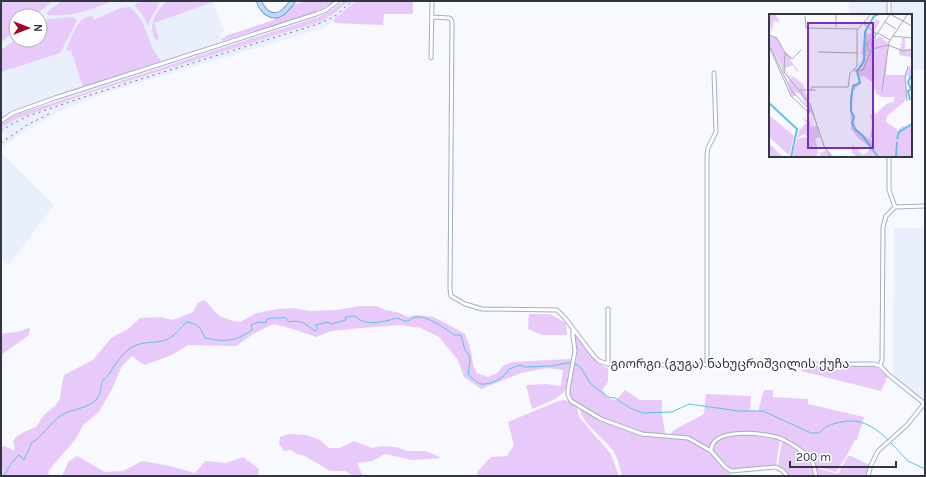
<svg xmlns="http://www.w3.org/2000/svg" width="926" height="477" font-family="Karla,'Noto Sans Georgian',sans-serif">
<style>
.built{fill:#e9effc;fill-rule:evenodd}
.green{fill:#e7c9fa}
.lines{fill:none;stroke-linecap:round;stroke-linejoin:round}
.stream{stroke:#5ec2e2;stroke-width:1}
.street-casing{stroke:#a4aec6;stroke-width:5}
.primary-casing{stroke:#6a92b5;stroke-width:6}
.street{stroke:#fff;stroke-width:3}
.primary{stroke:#b8dcf9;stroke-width:4.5}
.rail{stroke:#6e727a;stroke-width:1;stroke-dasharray:2 4;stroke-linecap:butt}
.labels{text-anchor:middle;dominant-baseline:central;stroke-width:3;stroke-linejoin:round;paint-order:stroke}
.street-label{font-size:13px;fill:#31363f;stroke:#fff}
.inset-river{fill:none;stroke:#5ec2e2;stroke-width:2}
.inset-road{fill:none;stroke:#a8abb2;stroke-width:1}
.view{fill:#7b2cbf;fill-opacity:0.15;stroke:#7b2cbf;stroke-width:2}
.inset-edge{fill:none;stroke:#31363f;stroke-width:2}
</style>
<rect width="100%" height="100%" fill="#f7f9fe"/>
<path class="built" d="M1,1H213L224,32L219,33L222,41L16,109L1,118ZM16,16H40V40H16Z
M349,1H356L328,25L323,28L99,95L62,110L30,128L1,148V141L6,136L5,133L1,135V128L16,119L140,77L322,21L332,15Z
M849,1H887V15H849Z
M892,1H925V70H911V15H892Z
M1,152L54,205L9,265L1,259Z
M894,228H925V402L893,375Z"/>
<path class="green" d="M1,1H53L34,16H16V30L1,42Z
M62,1H112C91,10 71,17 48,15L47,14L48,11Z
M150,1L160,2L150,20L148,26L143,16L135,6L137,3Z
M167,1H213V2L154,23L159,39L155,40C148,26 155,11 167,1Z
M306,1H335L316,12L222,41L221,38H225V36L274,20C278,10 296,4 306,1Z
M344,1H349L332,15L322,21L96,91L16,119L1,128V124L15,115L318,17L330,11Z
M356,1H413V14H384L383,25L335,23L333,20Z
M130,7L141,19L153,49L161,61L83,87L71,50L66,51C72,38 76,17 92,16L94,20L120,8Z
M74,17L77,21L60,53L1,72V50L16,39V40H40V20Z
M203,300L207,302L214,311L220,316L233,321L240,322L257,313L278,309L293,308L309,311L337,310L360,306H376L386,310L400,313L408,317L415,315L434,317L465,334L469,344L472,356L473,365L477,373L488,377L497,373L504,365L513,362L570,359L573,361L568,372L567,386L564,392L555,399L532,409L526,385L546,384L561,386L563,370L547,368L521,373L481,389L464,377L458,360L439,337L421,328L400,325L361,328L331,331L316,337L293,329L274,324L253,334L236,346L188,345L172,355L144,365L132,356L122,366L113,387L99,412L83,425L75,440L49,470L48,476H1V447L4,446L15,451L13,441L17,436L24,432L36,427L44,415L56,405L60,398L62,384L64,375L93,360L111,338L128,329L140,318L161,317L173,320L193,312L198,303Z
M529,314H550L566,323L567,335H542L528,329Z
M30,327L29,335L1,355V334L21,331Z
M576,335C585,348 592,362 608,368V382L602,390L610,399L616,400L625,390L640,400H662V414L665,433L670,434L674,430L704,414L706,394L751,396L750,410L758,411L764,390H773V397L808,399V404L864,417L857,440H855L847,455L836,472L816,466L812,459L783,438L749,432L731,433L723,434L715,438L710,446H707C701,443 695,439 688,437C680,435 672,435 664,434C657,433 649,435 642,433C630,430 574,408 570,397C566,385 573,372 576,361C578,353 576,345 574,337Z
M874,366L888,376L881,391L801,371V367Z
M563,400L569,401L577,407L579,417L611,454L619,476H478L477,472L491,457L507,456L514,445L508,422L556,402Z
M580,408L594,416L600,421L642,436L653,437L664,436L689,439L708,450L724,468L733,476H622C620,468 618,459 614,452C605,438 581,424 580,408Z
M288,434L306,435L320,440L329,448H340L354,441L372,448L381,446L396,447L407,451H425L442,458L412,460L385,454L372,461L357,463L363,476H354L345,471H330L305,456L297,454L291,450L284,451L279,444L280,437Z
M750,435L780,440L776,465L732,470L713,450C713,432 738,435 750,435Z
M782,441H784C798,450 811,459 815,476H789L784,470L778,466Z
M77,456L105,472L123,471L142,461L165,465L195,473L205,461L226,463L243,457L259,469L258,475L257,476H62L69,461Z
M848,456H851L869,465L870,468L867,476H817L815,470L817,468L838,474Z"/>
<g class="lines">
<path class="stream" d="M890,442L908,461L925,469
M4,476C8,468 12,461 19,455L24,460C26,454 30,449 31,443C42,438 51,421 62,415C71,409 87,409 96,400C101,395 100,387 103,380C105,378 108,376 109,374C115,364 120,357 128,350C139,340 154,344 166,340C175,336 180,328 187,322C198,324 201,328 205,338C225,342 234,342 252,330L251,325L259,322L266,323V320C273,316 278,320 285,317L289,322C300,319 306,324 315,331L318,328L315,325L328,322L331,324L346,320L345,317L355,316C366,327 383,322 397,318C412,325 406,318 417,317C429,316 446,329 454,335H461L465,350L469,355L470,361L468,374C472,378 476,383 481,384C492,385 505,377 509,369L520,365L525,367L552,366L566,363H574L581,368L591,384L608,397L615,398L630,408L643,413L672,412L689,404L739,411H763L811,433H819C826,426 828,425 837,423C858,417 873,425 888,440"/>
<g class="street-casing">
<path id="street" d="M889,15V1
M432,17L449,18L451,19L452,23L450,289L451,296L465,304L482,309L557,310L565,318L593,355L599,361L608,364L642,365L874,364L880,366L890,376L925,404
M431,58L432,1
M1,121L13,113L55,98L316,14L326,10L338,1
M889,156V190L895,207
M895,207L925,206
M573,329V336L575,351L568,389V395L571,401L601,419L642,434L688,438L711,451L725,467L731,471L776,467L783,471L787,476
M608,364V309
M707,365V155L708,148L716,132L714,73
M880,366L882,360L883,227L886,216L895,207
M711,451C711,426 767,433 782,439C791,443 806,453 812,461C814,465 815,471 816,476
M868,476L871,465L878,451L907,425L924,404"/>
</g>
<g class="primary-casing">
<path id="primary" d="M259,1C262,10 271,20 282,13C286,10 290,5 293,1"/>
</g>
<use href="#street" class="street"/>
<use href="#primary" class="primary"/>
<path class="rail" d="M1,131L10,125L28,116L93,94L318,24L334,17L352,1
M1,143L27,125L49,114"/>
</g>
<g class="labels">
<g class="street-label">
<text x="730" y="363">გიორგი (გუგა) ნახუცრიშვილის ქუჩა</text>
</g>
</g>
<g transform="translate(769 14)">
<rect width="143" height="143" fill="#f7f9fe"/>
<path d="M0,0H6L11,8L5,7L2,19ZM107,5L111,8L105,17L108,20L104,24L106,25L111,22L119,29L117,61H137L140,52L143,53V63L137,62L138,81L135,88L118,102L117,108L128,115V118L133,112H136L135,115L143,108V143H88L83,139V130L94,141L100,137V132L90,125L82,115L81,83L84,71L90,68L88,57L84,56L93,52V45L98,44L92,39L96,18L101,20ZM89,58L91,63L95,62L104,69L107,79L113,83H126L124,88L117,90L108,99L101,101L103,108L101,123L104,127L87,116L83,97L84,77L92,69ZM0,21L8,24L16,41V37L23,44L21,45L29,57L34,58L27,57L24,51L16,54L20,62L24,61L20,64L15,55V58L0,28ZM133,24H136V35L143,36L142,52V43L130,41V36L133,32L130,30H133ZM24,62L34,70L55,132L65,143H53L36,120L28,124L30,117L37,109L40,112L32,102L37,106L40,105L42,113L48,112L51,123L46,125L49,137L51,139L57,136L40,90L45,104L31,80L26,78V82L22,83L19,68ZM0,101L25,122L20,141L0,123ZM37,123L49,138L47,143H23L28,125ZM0,129L14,143H0Z" fill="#e7c9fa" fill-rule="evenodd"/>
<path class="inset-river" d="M141,86L139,77L142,75L139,68L142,62M0,89L28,115L22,143M128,125L130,118L143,110M109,143L93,121L86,115L83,109L85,103L82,97V86L84,72L91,69L88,57L95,47L96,18L105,2L110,0M127,143L128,128"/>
<path class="inset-road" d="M67,0V13M36,2L37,14L89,15M116,8L127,15M94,9L108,20M109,19L121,26M0,21L8,24L16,39L15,58L41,90L55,132L62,143M123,22L143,24M0,30L22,76L41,96L40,99L22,82L0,32M103,35L119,31L134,37L143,35M49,38L89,39M100,38L98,29L107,22M16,39L23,45L32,36M85,57L94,56L103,35L102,29L121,0L143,12M31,76H47M42,76L43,73H79L81,59L88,52V16L102,0M113,77L120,28L138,1M138,87L136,63L139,52"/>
<path class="view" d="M39,9H104V134H39Z"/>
<rect width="143" height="143" class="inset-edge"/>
</g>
<rect width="926" height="477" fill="none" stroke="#31363f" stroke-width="4"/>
<g transform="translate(28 28) rotate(90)"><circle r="19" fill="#ffffff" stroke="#adafb2"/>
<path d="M0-3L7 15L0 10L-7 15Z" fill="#a30429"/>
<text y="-6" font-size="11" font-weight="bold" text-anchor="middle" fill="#31363f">N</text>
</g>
<path d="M790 461v6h106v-6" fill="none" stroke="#31363f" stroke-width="2"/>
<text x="796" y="461" font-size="12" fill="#31363f" stroke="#ffffff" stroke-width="3" paint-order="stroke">200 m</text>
</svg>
